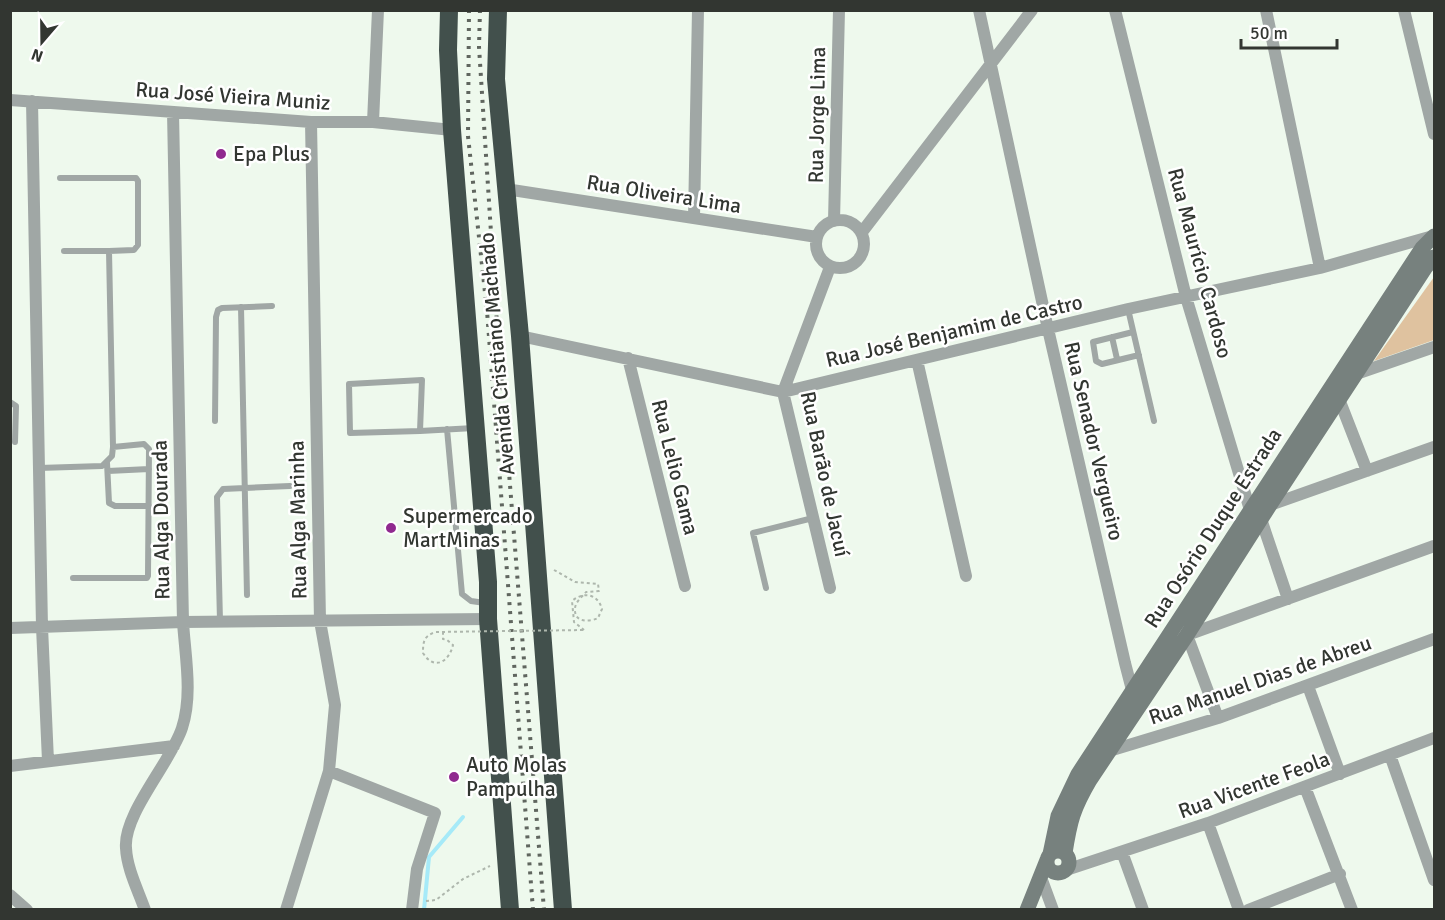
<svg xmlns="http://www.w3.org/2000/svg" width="1445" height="920" font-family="Signika,sans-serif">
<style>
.green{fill:#dfc29f}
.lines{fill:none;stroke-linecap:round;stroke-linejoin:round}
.stream{stroke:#a6eaf8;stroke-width:4}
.path{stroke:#aeb7ad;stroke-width:2;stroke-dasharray:3 3;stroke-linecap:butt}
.lane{stroke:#a0a7a5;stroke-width:6}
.street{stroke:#a0a7a5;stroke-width:12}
.secondary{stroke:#77817e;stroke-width:15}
.highway{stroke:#42504c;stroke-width:18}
.rail{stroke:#60665f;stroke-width:4;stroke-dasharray:3 6;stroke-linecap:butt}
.path-bridge{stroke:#aeb7ad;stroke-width:2;stroke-dasharray:3 3;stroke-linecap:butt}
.poi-dot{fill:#90298f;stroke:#fff;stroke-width:2}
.labels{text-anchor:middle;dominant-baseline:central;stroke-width:5;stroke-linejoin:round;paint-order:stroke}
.street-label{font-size:21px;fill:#323631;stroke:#fff}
.poi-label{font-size:21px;fill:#323631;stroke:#fff;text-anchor:start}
</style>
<rect width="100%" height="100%" fill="#eef9ed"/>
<path class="green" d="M1434,277V340L1374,361Z"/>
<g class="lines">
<path class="stream" d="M424,910L429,857L463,817"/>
<path class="path" d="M554,570L575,582L598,584L599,591L586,592C582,597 575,602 575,609C574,623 590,622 598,618L602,609C598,594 584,591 572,601L574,622L584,630
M433,633C423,637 423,644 423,653C434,671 449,662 453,645L447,640L443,639V633
M426,901L436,900L463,879L490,866"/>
<path class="lane" d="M64,251H109
M241,307L247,595
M1128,309L1154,421
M1133,332L1093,342L1096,361L1102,364L1139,355
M1112,337L1117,359
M10,402L16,406L15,442
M215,421L216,317L218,310L222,308L272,306
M447,429L462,594L471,601L485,603
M420,431L350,433L349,384L422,380L420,431L474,428
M107,463L109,503L115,506H149
M39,468L102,466L112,456L113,447L109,251L134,250L138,245V181L136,178H60
M108,471L149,469
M73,578H147L148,576L149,449L144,444L113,447
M766,588L753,533L813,518
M220,621L217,497L223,489L290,486"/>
<path class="street" d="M979,10L1048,329L1125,663L1132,690L1139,694
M1115,10L1186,297L1250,510L1256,514
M1266,10L1320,268
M1404,10L1434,134
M10,100L311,122H373L452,130
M32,101L42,627L48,761
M373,122L378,10
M506,189L817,237
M694,218L698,10
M816 244a24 24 0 1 1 48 0a24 24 0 1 1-48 0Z
M834,221L839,10
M862,232L1032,10
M520,336L783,392L1128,309L1320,268L1433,236
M628,358L685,586
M917,360L966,576
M1354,372L1356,374L1434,347
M1334,396L1339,399L1367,471
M1270,505L1434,447
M1261,519L1288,599
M830,588L783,392L830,267
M10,628L183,622L488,619
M1308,686L1340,774
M1218,718L1187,635L1434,546
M1107,749L1109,751L1218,718L1434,639
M1390,755L1434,880
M10,766L174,746
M329,771L435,813L417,869L412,910
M1305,787L1352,910
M1208,823L1239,910
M1122,852L1143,910
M1066,870L1208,823L1434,738
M1042,880L1053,910
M10,895L27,910
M145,910C138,890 127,869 126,848C123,814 171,762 182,728C193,695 185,655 183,622L173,112
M286,910L329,771L335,705L320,621L311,122
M1248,910L1340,874"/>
<path class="secondary" d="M1047 862a11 11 0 1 1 22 0a11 11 0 1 1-22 0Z
M1065,853C1070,821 1073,809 1090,780L1187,635L1270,505L1426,267L1434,257
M1050,854L1058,816L1078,774L1422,248L1434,236
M1027,910L1047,860"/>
<path class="highway" d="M449,10L448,50L452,130L488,582V619L510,910
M498,10L496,79L520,336L563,910"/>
<path class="rail" d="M469,10L468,136L487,311L533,910
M480,10L479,47L496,310L544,910"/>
<path class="path-bridge" d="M436,632L584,630"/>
</g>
<g class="poi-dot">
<circle cx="221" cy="154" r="6"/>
<circle cx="391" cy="528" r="6"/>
<circle cx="454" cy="777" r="6"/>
</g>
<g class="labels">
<g class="street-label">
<text transform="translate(233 96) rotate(4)">Rua José Vieira Muniz</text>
<text transform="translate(817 115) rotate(-89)">Rua Jorge Lima</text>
<text transform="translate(664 194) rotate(9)">Rua Oliveira Lima</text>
<text transform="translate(1200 263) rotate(75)">Rua Maurício Cardoso</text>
<text transform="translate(954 331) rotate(-13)">Rua José Benjamim de Castro</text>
<text transform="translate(497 354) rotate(-95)">Avenida Cristiano Machado</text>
<text transform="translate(1094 441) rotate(77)">Rua Senador Vergueiro</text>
<text transform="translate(675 467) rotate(76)">Rua Lelio Gama</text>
<text transform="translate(825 474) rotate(78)">Rua Barão de Jacuí</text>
<text transform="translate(161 520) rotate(-91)">Rua Alga Dourada</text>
<text transform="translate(298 520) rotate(-91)">Rua Alga Marinha</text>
<text transform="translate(1213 528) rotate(-57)">Rua Osório Duque Estrada</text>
<text transform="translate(1260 680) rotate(-19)">Rua Manuel Dias de Abreu</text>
<text transform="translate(1254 785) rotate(-20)">Rua Vicente Feola</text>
</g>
<g class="poi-label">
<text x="233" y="154">Epa Plus</text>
<text x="403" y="516">Supermercado<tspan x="403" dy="24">MartMinas</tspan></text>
<text x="466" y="765">Auto Molas<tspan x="466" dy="24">Pampulha</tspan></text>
</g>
</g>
<rect width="1445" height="920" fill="none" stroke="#323631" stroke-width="24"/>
<g transform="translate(42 42) rotate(200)" stroke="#ffffff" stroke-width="4.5" paint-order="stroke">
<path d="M0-4.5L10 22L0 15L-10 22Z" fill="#323631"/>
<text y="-9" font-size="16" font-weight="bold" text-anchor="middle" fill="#323631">N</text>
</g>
<path d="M1241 39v9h96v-9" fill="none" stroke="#323631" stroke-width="3"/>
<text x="1250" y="39" font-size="18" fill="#323631" stroke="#ffffff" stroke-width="4.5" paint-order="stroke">50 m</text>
</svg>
